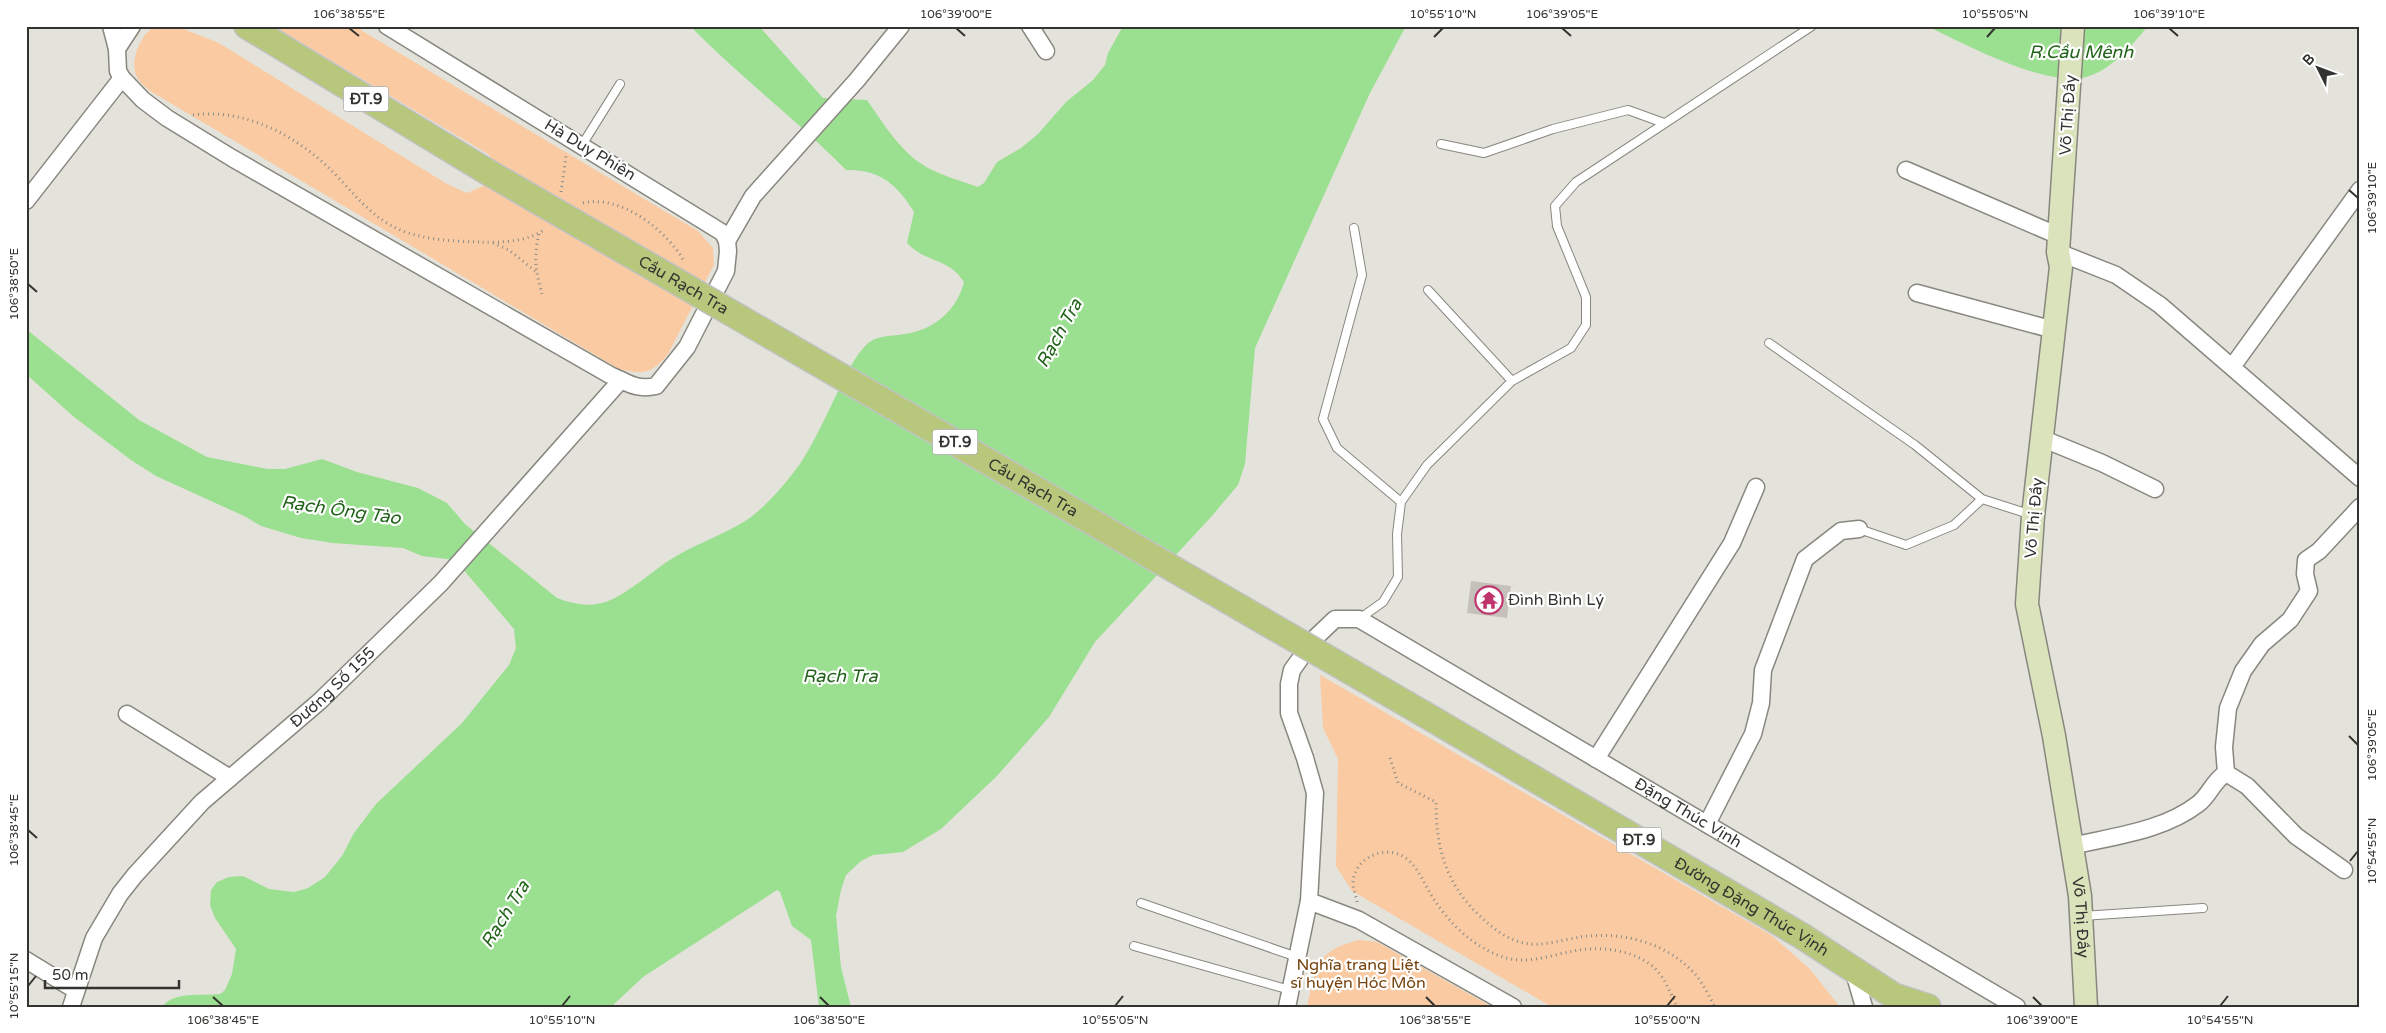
<svg xmlns="http://www.w3.org/2000/svg" width="2386" height="1033" font-family="'Varela Round',sans-serif">
<style>
.green{fill:#facaa2}
.water{fill:#9bdf91}
.building{fill:#c5c1ba}
.lines{fill:none;stroke-linecap:round;stroke-linejoin:round}
.lane-casing{stroke:#88877f;stroke-width:10}
.street-casing{stroke:#88877f;stroke-width:19}
.secondary-casing{stroke:#88877f;stroke-width:25}
.primary-casing{stroke:#c2c2c1;stroke-width:28}
.path{stroke:#8b8b85;stroke-width:3;stroke-dasharray:1 4;stroke-linecap:butt}
.lane{stroke:#fff;stroke-width:8}
.street{stroke:#fff;stroke-width:16}
.secondary{stroke:#dbe3bd;stroke-width:22}
.primary{stroke:#b7c77b;stroke-width:25}
.primary-bridge-casing{stroke:#c2c2c1;stroke-width:28;stroke-linecap:butt}
.primary-bridge{stroke:#b7c77b;stroke-width:25}
.ticks{fill:none;stroke:#333330;stroke-width:2}
.labels{text-anchor:middle;dominant-baseline:central;stroke-width:4.5;stroke-linejoin:round;paint-order:stroke}
.shield{fill:#fff;stroke:#70706e;stroke-width:1}
.shield-label{font-size:15px;font-weight:bold;fill:#333330}
.street-label{font-size:16px;fill:#333330;stroke:#fff}
.poi-label{font-size:16px;fill:#333330;stroke:#fff;text-anchor:start}
.park-label{font-size:16px;fill:#76430e;stroke:#fff}
.water-label{font-size:18px;font-style:italic;fill:#216318;stroke:#fff}
.neatline{fill:none;stroke:#333330;stroke-width:2}
.ticks-label{font-size:12px;text-anchor:middle;fill:#333330}
</style>
<rect width="100%" height="100%" fill="#e4e3db"/>
<path class="green" d="M155,26H176L219,43L447,184L467,193L490,183L496,164L488,154L273,26H354L698,231L713,248L714,265L668,354C652,374 643,375 619,369L150,91C146,87 141,84 138,79C128,63 140,35 155,26Z
M1320,675L1771,935L1810,969L1840,1007H1552L1352,891L1336,866L1338,759L1323,728Z
M1359,940L1377,942L1492,1007H1307C1316,967 1315,951 1359,940Z"/>
<path class="water" d="M690,26H759L823,98L867,100C881,120 893,140 911,156C928,172 956,179 978,187L984,183L997,162L1021,148L1038,134L1066,102L1093,80L1105,65L1108,53L1123,26H1406L1370,93L1255,348L1245,464L1238,485L1211,517L1095,642L1049,717L997,776L941,829L903,852L873,855L861,861L846,875L841,890L836,916L841,967L851,1007H819L811,940L792,926L780,892L777,890L643,977L611,1007H162C173,991 202,996 220,994L225,990L232,974L236,949L215,918L210,905L211,890L217,882L229,877L243,876L269,889L294,892L308,888L325,877L342,856L354,833L376,804L462,723L509,665L516,648L514,629L455,560L422,556L403,548L333,543L301,538L261,526L244,516L156,476L131,460L74,417L26,374V329L139,420L207,457L268,469H285L322,459L357,472L418,488L447,503L465,524L557,598C573,604 591,608 608,601C625,595 652,572 668,561C691,546 718,537 742,523C764,510 785,484 800,464C815,441 828,412 840,387C847,373 855,356 866,345C876,335 893,336 905,334C934,330 957,310 964,282C948,257 927,264 907,243L914,212C897,184 879,169 846,170C796,119 740,77 690,26Z
M1927,26H2148C2131,46 2112,70 2086,77C2047,88 1964,44 1927,26Z"/>
<path class="building" d="M1471,581L1511,586L1507,618L1467,613Z"/>
<g class="lines">
<g class="lane-casing">
<path id="lane" d="M1441,144L1484,153L1553,129L1628,110L1664,123
M582,145L620,84
M1354,228L1362,275L1323,419L1337,448L1401,502
M1428,290L1512,381
M1769,343L1915,445L1982,499
M1859,529L1906,545L1954,525L1982,499L2032,515
M1359,619L1383,602L1398,577L1397,534L1401,502L1427,465L1512,381L1571,348L1586,325V297L1557,226L1555,206L1576,182L1812,26
M1141,903L1297,957
M2082,916L2203,908
M1134,946L1290,990"/>
</g>
<g class="street-casing">
<g id="street">
<path d="M111,26L117,49L118,71L122,78L143,100L167,118L232,158L610,375C629,383 635,390 656,386L687,347L726,271L728,251L727,241L723,233L387,26"/>
<path d="M1030,26L1046,51"/>
<path d="M117,49L132,26"/>
<path d="M1906,170L2059,236"/>
<path d="M26,201L122,78"/>
<path d="M727,241L753,196L857,80L901,26"/>
<path d="M2058,252L2116,275L2160,305L2360,478"/>
<path d="M1917,293L2054,330"/>
<path d="M2232,367L2360,190"/>
<path d="M2041,438L2102,463L2155,489"/>
<path d="M127,714L230,778"/>
<path d="M1596,759L1732,543L1756,487"/>
<path d="M2226,773L2224,747L2228,708L2243,671L2262,644L2290,620L2309,591L2305,574L2306,560L2319,551L2360,507"/>
<path d="M1707,824L1753,734L1761,703L1763,670L1805,559L1841,531L1859,529"/>
<path d="M2072,846C2114,836 2163,831 2198,804C2210,795 2212,782 2226,773L2247,786L2296,836L2344,870"/>
<path d="M26,960L75,990"/>
<path d="M1853,969L1864,1007"/>
<path id="s1" d="M71,1007L94,938L120,894L135,875L202,802L320,701L441,583L621,380"/>
<path d="M1287,1007L1309,901"/>
<path id="s2" d="M1513,1007L1359,920L1309,901L1315,793L1305,758L1289,713V684L1292,670L1315,638L1335,619H1359L2017,1007"/>
</g>
</g>
<g class="secondary-casing">
<g id="secondary">
<path id="s3" d="M2073,26L2058,252L2061,267L2033,516L2027,604L2054,736L2080,896L2086,1007"/>
</g>
</g>
<g class="primary-casing">
<g id="primary">
<path d="M247,26L486,171"/>
<path id="s4" d="M1424,714L1802,936L1894,996L1928,1007"/>
</g>
</g>
<path class="path" d="M193,115C246,108 298,136 335,174C353,193 367,211 390,225C417,240 450,241 479,242C499,243 529,242 545,229
M561,192L566,156
M583,203C621,194 666,230 684,261
M539,234C533,260 536,272 543,298
M493,243L509,250L535,271
M1390,758L1398,783L1436,802C1436,849 1446,885 1482,918C1493,928 1505,938 1520,942C1538,948 1562,940 1580,937C1622,931 1666,942 1695,974C1703,983 1709,996 1715,1007
M1357,902C1356,896 1353,889 1353,883C1354,857 1387,843 1407,859C1418,868 1423,881 1430,893C1447,921 1471,946 1503,957C1527,965 1551,955 1574,951C1599,946 1630,949 1651,965C1664,975 1670,992 1677,1007"/>
<use href="#lane" class="lane"/>
<use href="#street" class="street"/>
<use href="#secondary" class="secondary"/>
<use href="#primary" class="primary"/>
<g class="primary-bridge-casing">
<g id="primary-bridge">
<path id="s5" d="M486,171L1424,714"/>
</g>
</g>
<use href="#primary-bridge" class="primary-bridge"/>
</g>
<path class="ticks" d="M349,28L359,36M956,28L965,36M1562,28L1571,36M2169,28L2178,36M1434,37L1443,28M1987,37L1995,28M2349,190L2358,198M28,284L37,292M2349,736L2358,745M28,830L37,838M2350,861L2358,851M28,986L36,976M213,997L223,1006M820,997L829,1006M1426,997L1435,1006M2033,997L2042,1006M562,1006L570,996M1115,1006L1123,996M1667,1006L1675,996M2220,1006L2228,996"/>
<defs>
<g id="temple-ring" transform="scale(1.4375)"><circle r="9.5" fill="#fff" stroke="#bf346c" stroke-width="1.5"/><path d="M0-6L5-2H3V0L6.5 2.5H4V6H1.5V3h-3V6H-4V2.5H-6.5L-3 0V-2H-5Z" fill="#bf346c"/></g>
</defs>
<g fill-rule="evenodd">
<use href="#temple-ring" x="1489" y="600"/>
</g>
<g class="labels">
<g class="shield">
<rect x="343.5" y="86.5" width="45" height="25" rx="4"/>
<rect x="932.5" y="429.5" width="45" height="25" rx="4"/>
<rect x="1616.5" y="827.5" width="45" height="25" rx="4"/>
</g>
<g class="shield-label">
<text x="366" y="99">ĐT.9</text>
<text x="955" y="442">ĐT.9</text>
<text x="1639" y="840">ĐT.9</text>
</g>
<g class="street-label">
<text transform="translate(2068 115) rotate(-86)">Võ Thị Đầy</text>
<text transform="translate(590 150) rotate(31)">Hà Duy Phiên</text>
<text stroke="none"><textPath href="#s5" startOffset="228">Cầu Rạch Tra</textPath></text>
<text stroke="none"><textPath href="#s5" startOffset="632">Cầu Rạch Tra</textPath></text>
<text transform="translate(2034 518) rotate(-85)">Võ Thị Đầy</text>
<text stroke="none"><textPath href="#s1" startOffset="421">Đương Số 155</textPath></text>
<text stroke="none"><textPath href="#s2" startOffset="939">Đặng Thúc Vịnh</textPath></text>
<text stroke="none"><textPath href="#s4" startOffset="380">Đường Đặng Thúc Vịnh</textPath></text>
<text stroke="none"><textPath href="#s3" startOffset="899">Võ Thị Đầy</textPath></text>
</g>
<g class="poi-label">
<text x="1508" y="600">Đình Bình Lý</text>
</g>
<g class="park-label">
<text x="1358" y="965">Nghĩa trang Liệt<tspan x="1358" dy="18">sĩ huyện Hóc Môn</tspan></text>
</g>
<g class="water-label">
<text x="2081" y="52">R.Cầu Mênh</text>
<text transform="translate(1059 333) rotate(-61)">Rạch Tra</text>
<text transform="translate(341 510) rotate(8)">Rạch Ông Tào</text>
<text x="840" y="676">Rạch Tra</text>
<text transform="translate(505 914) rotate(-58)">Rạch Tra</text>
</g>
</g>
<rect width="2386" height="1033" fill="none" stroke="#ffffff" stroke-width="55"/>
<g transform="translate(2318 68) rotate(312)" stroke="#ffffff" stroke-width="4" paint-order="stroke">
<path d="M0-4L9 19L0 12L-9 19Z" fill="#333330"/>
<text y="-8" font-size="14" font-weight="bold" text-anchor="middle" fill="#333330">B</text>
</g>
<path d="M45 980v8h134v-8" fill="none" stroke="#333330" stroke-width="2.5"/>
<text x="52" y="980" font-size="15" fill="#333330" stroke="#ffffff" stroke-width="4" paint-order="stroke">50 m</text>
<rect x="28" y="28" width="2330" height="978" class="neatline"/>
<g class="ticks-label">
<text x="349" y="18">106°38'55"E</text>
<text x="956" y="18">106°39'00"E</text>
<text x="1443" y="18">10°55'10"N</text>
<text x="1562" y="18">106°39'05"E</text>
<text x="1995" y="18">10°55'05"N</text>
<text x="2169" y="18">106°39'10"E</text>
<text transform="translate(2372 198) rotate(-90)" y="4">106°39'10"E</text>
<text transform="translate(14 284) rotate(-90)" y="4">106°38'50"E</text>
<text transform="translate(2372 745) rotate(-90)" y="4">106°39'05"E</text>
<text transform="translate(14 830) rotate(-90)" y="4">106°38'45"E</text>
<text transform="translate(2372 851) rotate(-90)" y="4">10°54'55"N</text>
<text transform="translate(14 986) rotate(-90)" y="4">10°55'15"N</text>
<text x="223" y="1024">106°38'45"E</text>
<text x="562" y="1024">10°55'10"N</text>
<text x="829" y="1024">106°38'50"E</text>
<text x="1115" y="1024">10°55'05"N</text>
<text x="1435" y="1024">106°38'55"E</text>
<text x="1667" y="1024">10°55'00"N</text>
<text x="2042" y="1024">106°39'00"E</text>
<text x="2220" y="1024">10°54'55"N</text>
</g>
</svg>
